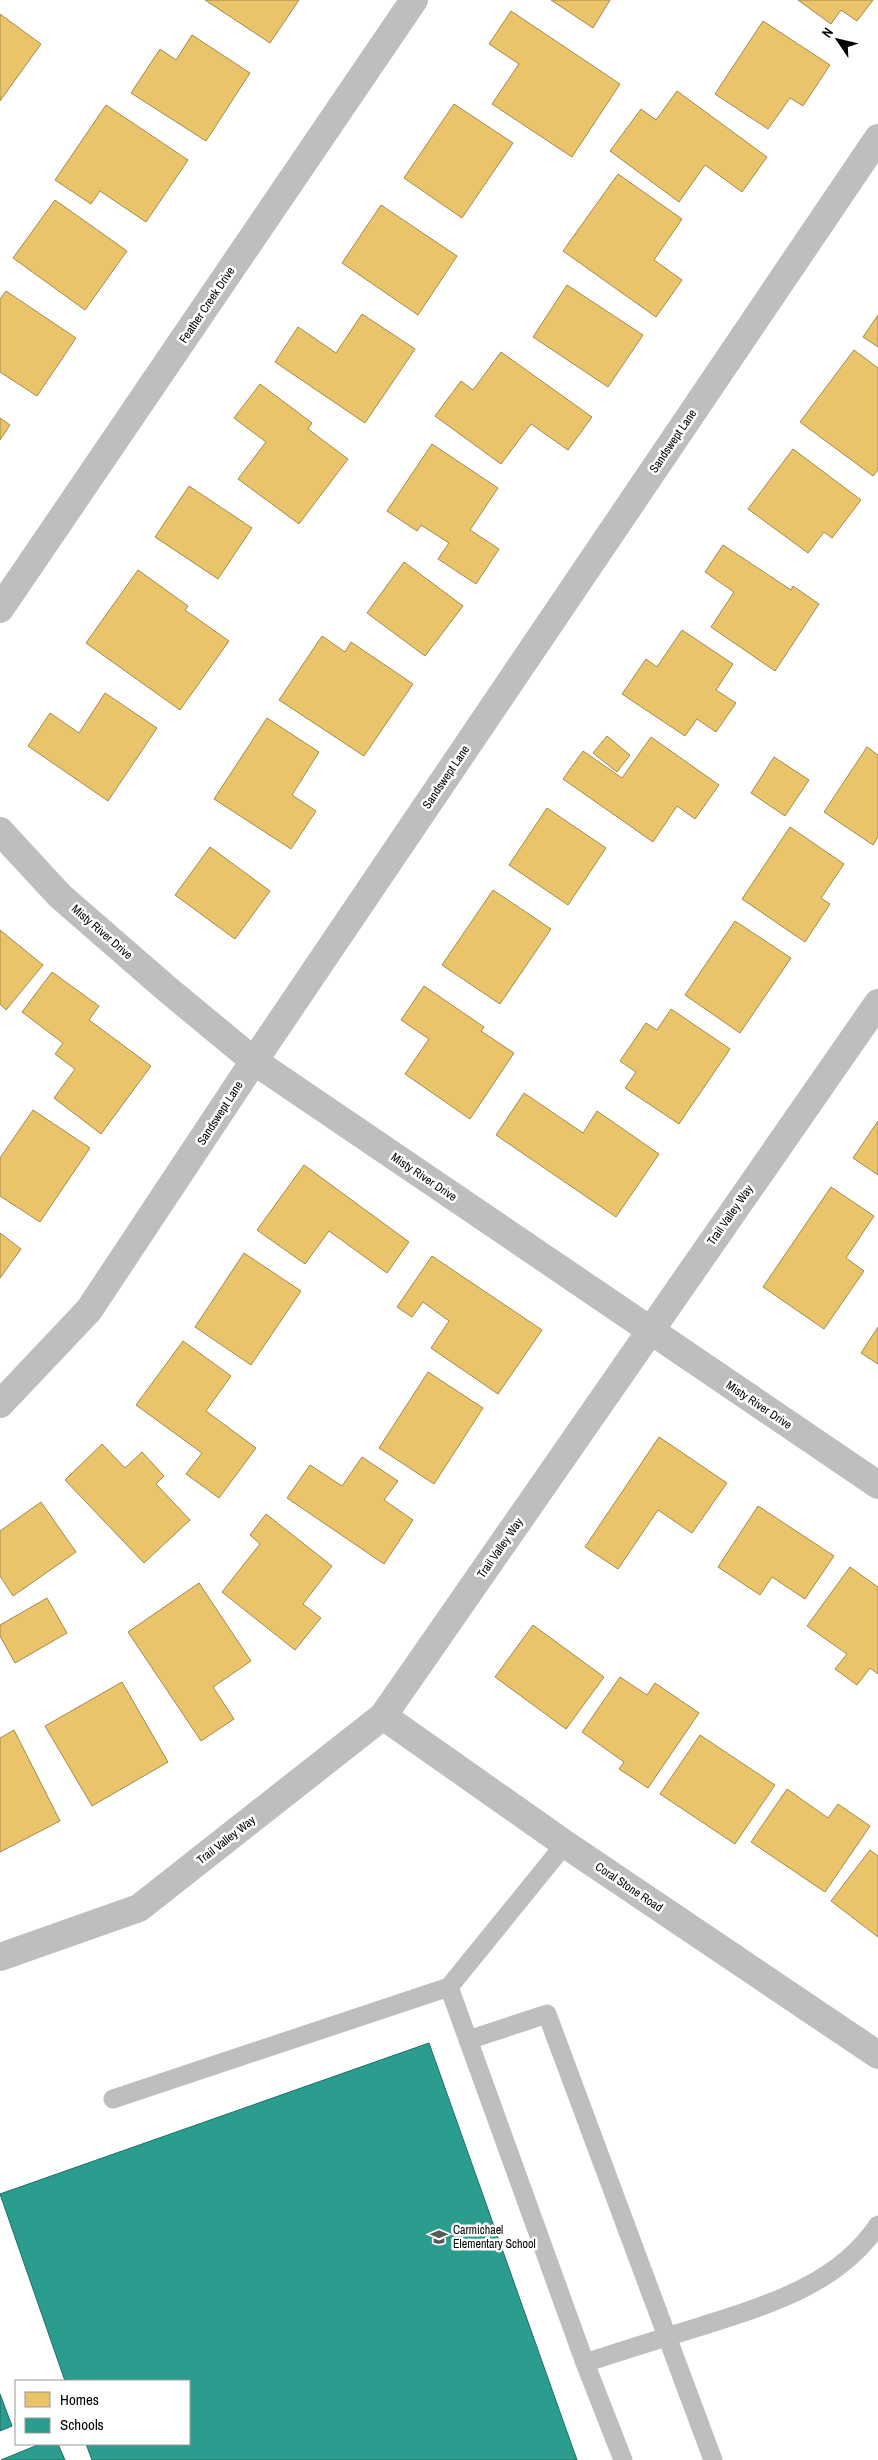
<svg xmlns="http://www.w3.org/2000/svg" width="878" height="2460" font-family="'Archivo Narrow',sans-serif">
<style>
.homes{fill:#e9c46a;stroke:#a3894a}
.schools{fill:#2a9d8f;stroke:#1d6e64}
.lines{fill:none;stroke-linecap:round;stroke-linejoin:round}
.service{stroke:#bebebe;stroke-width:19}
.minor{stroke:#bebebe;stroke-width:28}
.labels{text-anchor:middle;dominant-baseline:central;stroke-width:5;stroke-linejoin:round;paint-order:stroke}
.street-label{font-size:12px;fill:#000;stroke:#fff}
.poi-label{font-size:12px;fill:#000;stroke:#fff;text-anchor:start}
</style>
<rect width="100%" height="100%" fill="#fff"/>
<path class="homes" d="M205,0H299L270,43Z
M551,0H610L593,28Z
M798,0H873L857,21L841,10L831,24Z
M511,11L620,84L572,157L492,104L519,64L489,44Z
M0,14L41,44L0,101Z
M763,21L830,65L803,106L790,98L768,129L715,94Z
M192,35L250,73L206,141L131,93L160,49L176,60Z
M677,91L767,157L742,192L705,165L679,202L610,151L641,109L656,120Z
M454,104L513,143L462,218L404,178Z
M106,105L188,160L146,222L100,191L91,204L55,180Z
M618,174L682,219L654,260L682,280L656,317L563,251Z
M55,200L127,251L85,310L13,258Z
M381,205L457,256L418,315L342,263Z
M567,285L643,335L608,387L533,337Z
M6,291L76,338L37,396L0,372V299Z
M362,314L415,349L365,423L275,362L298,327L336,353Z
M878,315V347L863,337Z
M854,350L878,368V470L873,476L800,422Z
M501,352L592,417L568,450L531,424L501,464L435,416L461,381L473,390Z
M260,384L312,423L308,429L348,459L299,524L238,479L266,442L234,418Z
M0,418L10,425L0,440Z
M432,444L498,488L470,530L499,549L476,584L438,559L449,543L421,525L417,531L387,511Z
M793,449L861,500L832,538L824,532L808,553L748,509Z
M189,486L252,528L218,579L155,537Z
M723,545L791,590L793,586L819,604L775,671L711,627L734,592L705,572Z
M404,562L463,606L425,656L367,613Z
M138,570L188,606L185,610L229,641L180,710L86,643Z
M682,630L733,664L716,690L736,703L716,732L697,719L685,736L622,694L646,659L657,667Z
M322,636L345,652L351,642L413,684L364,756L279,700Z
M105,693L157,728L108,801L28,746L50,713L79,733Z
M267,718L319,752L292,795L316,811L291,849L214,799Z
M607,736L630,755L617,772L593,753Z
M651,737L719,785L695,819L677,806L653,842L563,779L583,751L622,778Z
M867,747L878,755V837L873,845L824,812Z
M774,757L809,780L785,816L751,793Z
M547,808L606,848L568,905L509,865Z
M790,827L844,864L821,898L830,904L805,942L742,899Z
M210,847L270,891L235,939L175,895Z
M493,890L551,929L500,1004L442,965Z
M735,921L791,958L740,1033L685,995Z
M0,930L43,965L6,1010L0,1004Z
M52,972L99,1006L89,1020L151,1066L101,1134L54,1098L75,1069L55,1054L63,1043L22,1012Z
M424,986L484,1027L481,1031L514,1053L470,1119L405,1074L429,1039L401,1020Z
M671,1009L730,1049L679,1124L625,1088L636,1072L620,1061L646,1023L657,1030Z
M524,1093L583,1133L597,1111L659,1154L616,1217L496,1135Z
M33,1110L90,1148L40,1222L0,1196V1158Z
M878,1121V1175L853,1158Z
M304,1165L409,1242L387,1273L329,1231L305,1264L257,1230Z
M831,1187L874,1216L846,1258L864,1271L824,1329L763,1287Z
M0,1233L21,1249L0,1278Z
M244,1253L301,1291L251,1365L195,1327Z
M432,1256L542,1330L498,1394L431,1348L449,1321L423,1302L412,1317L397,1307Z
M878,1327V1364L861,1353Z
M183,1341L231,1376L206,1411L256,1448L219,1498L186,1474L202,1453L136,1405Z
M428,1372L483,1408L434,1484L379,1448Z
M659,1437L727,1483L692,1533L658,1510L618,1569L585,1547Z
M102,1444L125,1468L142,1452L164,1476L156,1484L190,1520L144,1563L65,1480Z
M362,1457L398,1481L384,1500L413,1520L384,1564L287,1498L310,1465L342,1486Z
M41,1502L76,1552L13,1596L0,1576V1531Z
M758,1506L834,1556L805,1599L772,1577L760,1595L718,1567Z
M266,1514L332,1566L303,1604L321,1618L295,1650L222,1592L260,1544L250,1535Z
M850,1567L878,1587V1674L870,1668L857,1685L835,1669L847,1654L807,1626Z
M199,1583L251,1661L213,1687L234,1719L201,1741L128,1632Z
M47,1598L67,1633L15,1663L0,1636V1625Z
M533,1625L604,1677L566,1729L495,1677Z
M620,1677L647,1695L655,1683L699,1713L648,1788L619,1769L624,1762L582,1732Z
M122,1682L168,1762L92,1806L45,1726Z
M14,1730L60,1821L0,1852V1738Z
M700,1735L775,1785L735,1844L660,1794Z
M787,1789L828,1818L838,1804L870,1826L825,1892L751,1842Z
M870,1850L878,1856V1937L831,1901Z"/>
<path class="schools" d="M429,2043L577,2460H92L86,2444H189V2381H65L0,2194Z
M0,2394L12,2426L0,2431Z
M40,2444H58L65,2460H1Z"/>
<g class="lines">
<path class="service" d="M449,1987L585,2363L623,2460
M468,2040L547,2014L713,2460
M113,2099L449,1987L565,1844
M585,2363C624,2350 663,2338 702,2326C767,2305 838,2285 878,2225"/>
<path class="minor" d="M0,609L414,0
M0,831L60,896L167,989L254,1061L878,1485
M0,1404L89,1310L254,1061L878,138
M383,1716L565,1844L878,2055
M0,1957L139,1908L383,1716L878,1003"/>
</g>
<defs>
<g id="school-bare" transform="scale(1.35)"><path d="M0-5L7-2L0 1L-7-2ZM-4 1L0 2.5L4 1V4Q0 6-4 4Z" fill="#595959" stroke="#fff" stroke-width="2.5" paint-order="stroke"/></g>
</defs>
<g fill-rule="evenodd">
<use href="#school-bare" x="439" y="2237"/>
</g>
<g class="labels">
<g class="street-label">
<text transform="translate(207 305) rotate(-56)">Feather Creek Drive</text>
<text transform="translate(673 441) rotate(-56)">Sandswept Lane</text>
<text transform="translate(446 777) rotate(-56)">Sandswept Lane</text>
<text transform="translate(102 932) rotate(41)">Misty River Drive</text>
<text transform="translate(220 1113) rotate(-57)">Sandswept Lane</text>
<text transform="translate(424 1177) rotate(34)">Misty River Drive</text>
<text transform="translate(730 1215) rotate(-55)">Trail Valley Way</text>
<text transform="translate(759 1405) rotate(34)">Misty River Drive</text>
<text transform="translate(500 1548) rotate(-55)">Trail Valley Way</text>
<text transform="translate(226 1840) rotate(-38)">Trail Valley Way</text>
<text transform="translate(629 1887) rotate(34)">Coral Stone Road</text>
</g>
<g class="poi-label">
<text x="453" y="2230">Carmichael<tspan x="453" dy="14">Elementary School</tspan></text>
</g>
</g>
<rect x="15" y="2380" width="175" height="65" fill="#ffffff" stroke="#999999"/>
<rect x="25" y="2392" width="25" height="15" fill="#e9c46a" stroke="#999999"/>
<text x="60" y="2405" font-size="15" fill="#000000">Homes</text>
<rect x="25" y="2418" width="25" height="15" fill="#2a9d8f" stroke="#999999"/>
<text x="60" y="2430" font-size="15" fill="#000000">Schools</text>
<g transform="translate(838 40) rotate(305)" stroke="#ffffff" stroke-width="4" paint-order="stroke">
<path d="M0-4L9 19L0 12L-9 19Z" fill="#000000"/>
<text y="-8" font-size="14" font-weight="bold" text-anchor="middle" fill="#000000">N</text>
</g>
</svg>
